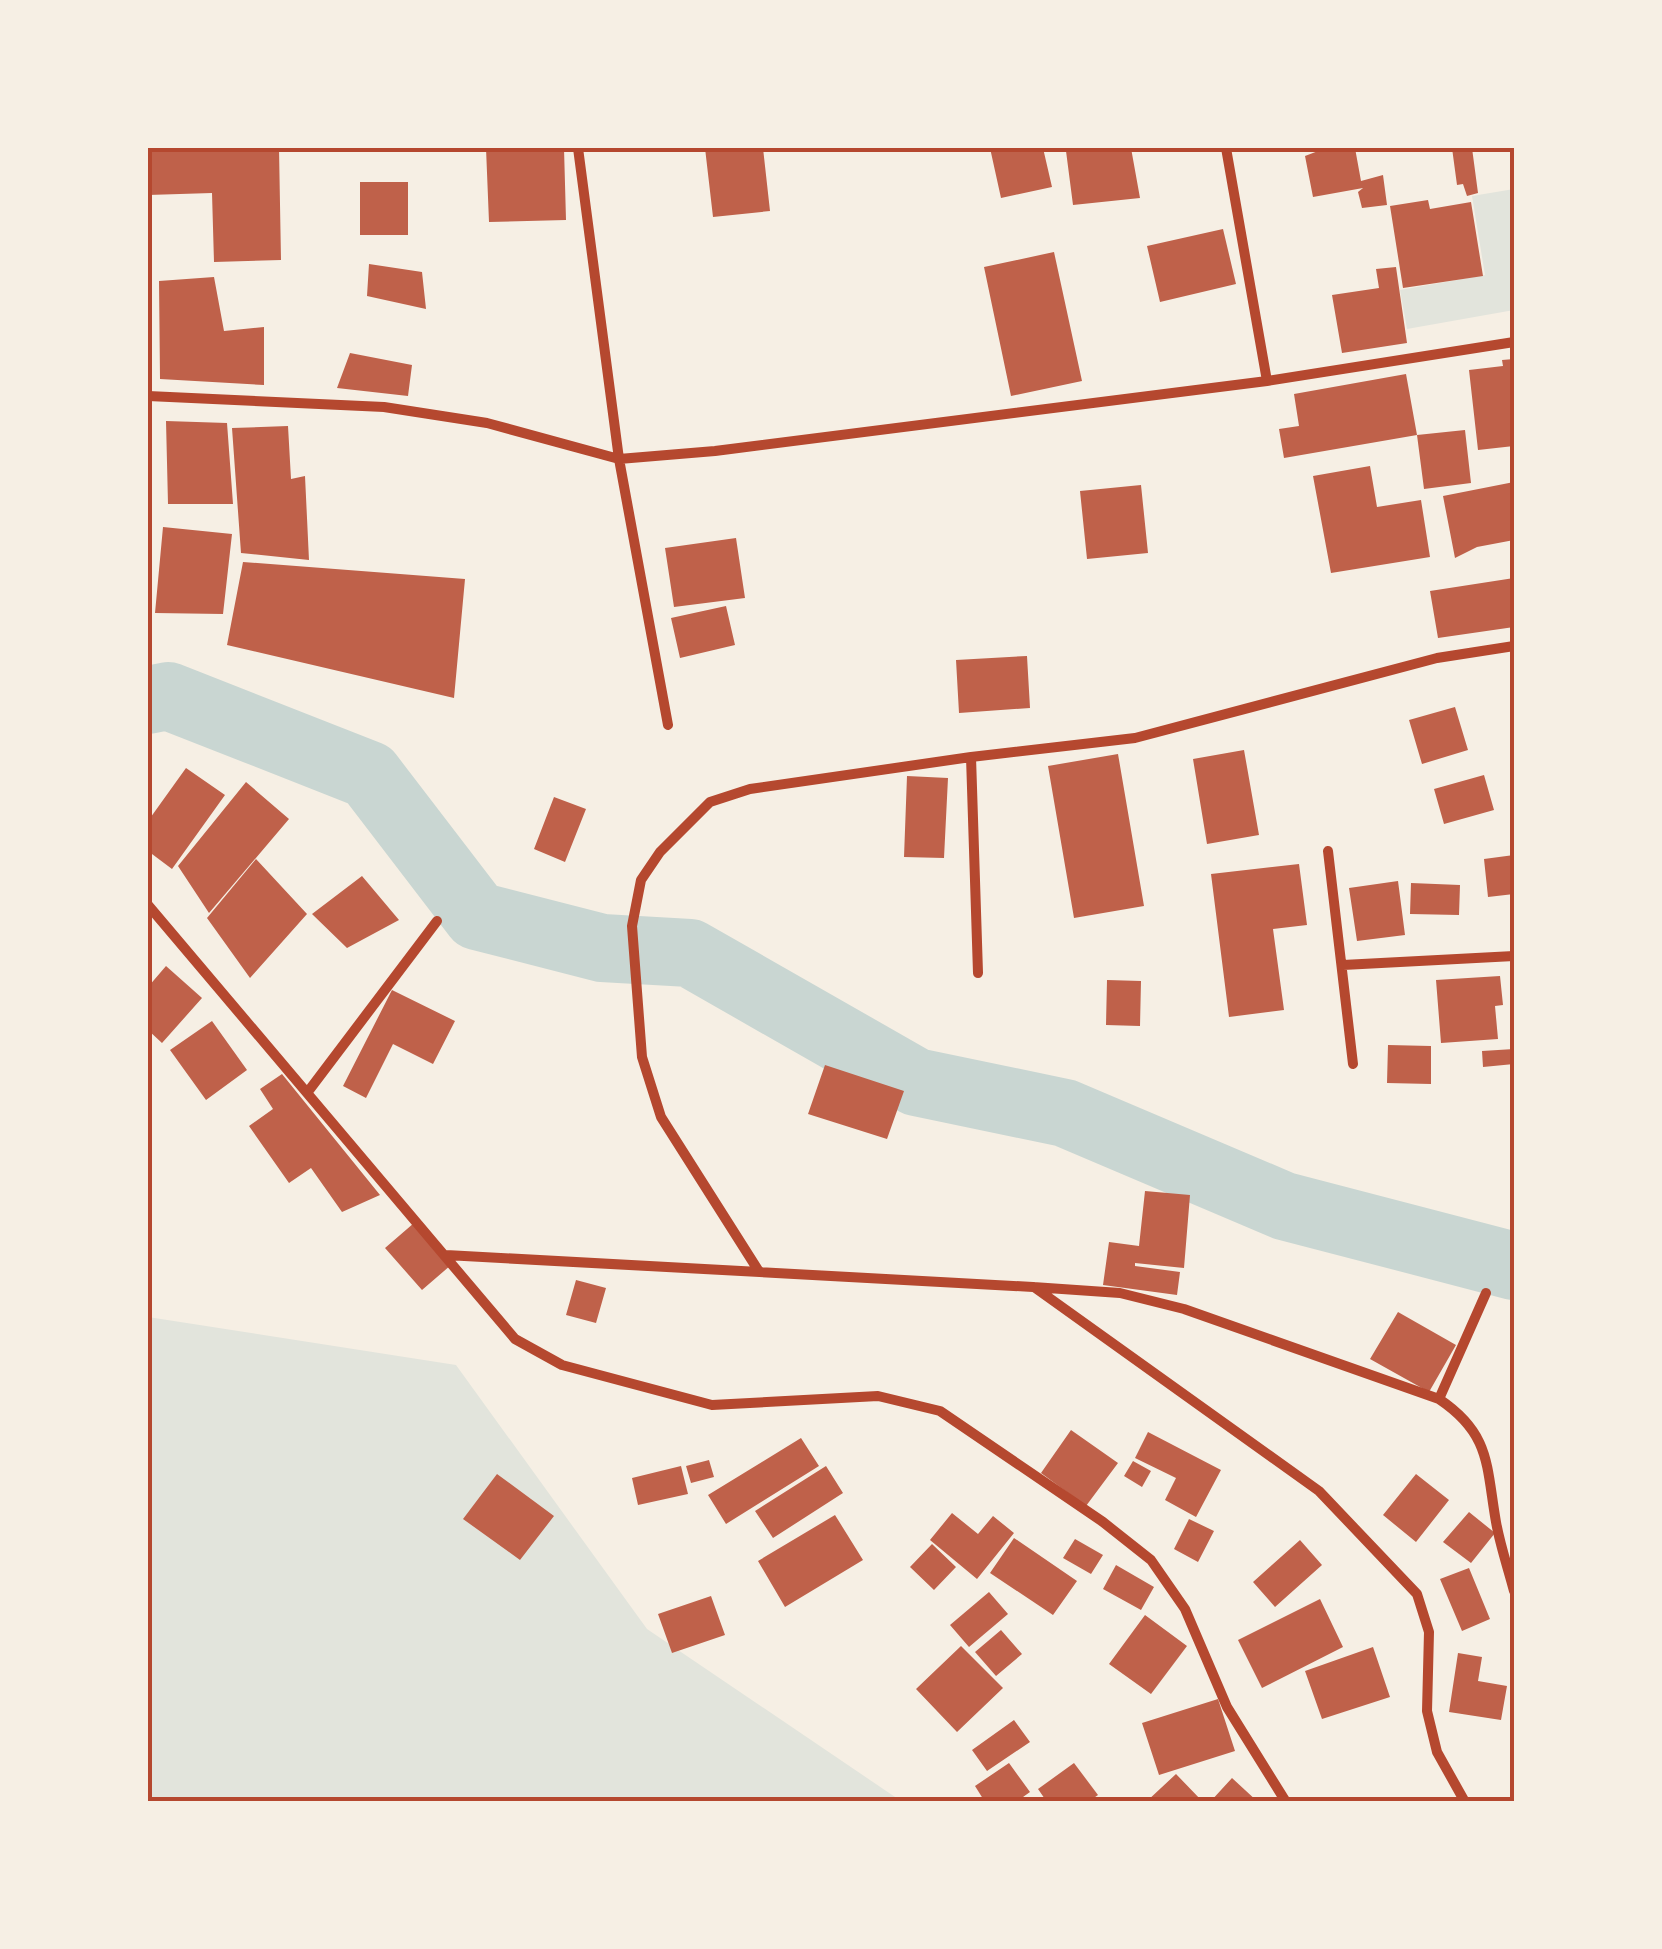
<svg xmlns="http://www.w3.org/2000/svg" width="1662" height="1949" font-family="Jost,sans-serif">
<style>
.green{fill:#e2e4dc}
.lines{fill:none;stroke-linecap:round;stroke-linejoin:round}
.river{stroke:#c9d6d2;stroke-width:68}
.building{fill:#bf614a}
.minor{stroke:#b5482f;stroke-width:10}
.neatline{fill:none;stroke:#b5482f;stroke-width:4}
</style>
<rect width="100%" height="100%" fill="#f6efe4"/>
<path class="green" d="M1514,189V310L1407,329L1400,290L1485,275L1472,196Z
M148,1317L456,1365L647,1629L901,1801H148Z"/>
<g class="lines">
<path class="river" d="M148,700L168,696L369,775L477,916L602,948L690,953L916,1082L1065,1113L1284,1206L1514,1266"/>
</g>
<path class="building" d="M148,148H279L281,260L214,262L212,193L148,195Z
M486,148H564L566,220L489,222Z
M705,148H763L770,211L713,217Z
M990,148H1043L1052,187L1001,198Z
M1107,148H1131L1140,198L1073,205L1066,151Z
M1326,148H1355L1361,181L1383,175L1387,205L1362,208L1358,192L1363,188L1313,197L1305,156Z
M1452,148H1472L1478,193L1467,196L1463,184L1457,185Z
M360,182H408V235H360Z
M1428,200L1430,209L1471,202L1483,276L1403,288L1390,206Z
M1223,229L1236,284L1160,302L1147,246Z
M1054,252L1082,381L1011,396L984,267Z
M369,264L422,272L426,309L367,296Z
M1396,267L1407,343L1342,353L1332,295L1379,288L1376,269Z
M214,277L224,331L264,327V385L160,379L159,281Z
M350,353L412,365L408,396L337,388Z
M1514,359V446L1478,450L1469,370L1503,366L1502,360Z
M1406,374L1417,435L1284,458L1279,429L1299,426L1294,394Z
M166,421L227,423L233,504H168Z
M288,426L291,479L305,476L309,560L241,553L232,428Z
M1465,430L1471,483L1424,489L1417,435Z
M1370,466L1377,507L1421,500L1430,557L1331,573L1313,476Z
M1514,482V540L1477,547L1455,558L1443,496Z
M1141,485L1148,553L1087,559L1080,491Z
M163,527L232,534L223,614L155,613Z
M736,538L745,598L674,607L665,548Z
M243,562L465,579L454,698L227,645Z
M1514,578V627L1438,638L1430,591Z
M726,606L735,645L680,658L671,618Z
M1027,656L1030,708L959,713L956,660Z
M1455,707L1468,750L1422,764L1409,720Z
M1244,750L1259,835L1207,844L1193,759Z
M1118,754L1144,906L1074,918L1048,766Z
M186,768L225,795L172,869L148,851V821Z
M1484,775L1494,810L1444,824L1434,789Z
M907,776L948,778L944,858L904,857Z
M246,782L289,819L209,913L178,866Z
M554,797L586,809L565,862L534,849Z
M1514,855V894L1488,897L1484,859Z
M256,859L307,914L250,978L207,918Z
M1299,864L1307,925L1273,929L1284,1010L1229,1017L1211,874Z
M362,876L399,920L347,948L312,914Z
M1398,881L1405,935L1357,941L1349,888Z
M1411,883L1460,885L1459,915L1410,914Z
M166,966L202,998L162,1043L148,1030V987Z
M1500,976L1503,1005L1495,1006L1498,1039L1441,1043L1436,980Z
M1107,980L1141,981L1140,1026L1106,1025Z
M392,990L455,1021L433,1064L393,1044L366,1098L343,1086Z
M212,1021L247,1070L206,1100L170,1050Z
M1388,1045L1431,1046V1084L1387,1083Z
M1514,1049V1064L1483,1067L1482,1051Z
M825,1065L904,1091L887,1139L808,1114Z
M282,1074L380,1195L342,1212L311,1168L289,1183L249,1126L273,1109L260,1089Z
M1145,1191L1190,1195L1184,1268L1135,1263V1266L1180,1272L1177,1295L1103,1285L1109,1242L1139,1246Z
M414,1223L451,1265L422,1290L385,1248Z
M576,1280L606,1288L596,1323L566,1315Z
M1398,1312L1456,1345L1429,1392L1370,1359Z
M1071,1430L1118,1463L1086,1506L1041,1473Z
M1148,1432L1221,1470L1196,1517L1165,1500L1176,1478L1135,1458Z
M801,1438L819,1466L726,1524L708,1495Z
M709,1460L714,1477L691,1483L686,1466Z
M1133,1461L1151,1471L1142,1487L1124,1476Z
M681,1466L688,1494L638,1505L632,1478Z
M826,1466L843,1493L773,1538L755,1511Z
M497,1474L554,1516L520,1560L463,1519Z
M1416,1474L1449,1500L1416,1542L1383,1515Z
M1469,1512L1495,1533L1471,1563L1443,1542Z
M952,1513L978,1534L993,1516L1014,1533L977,1579L930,1540Z
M835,1515L863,1560L785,1607L758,1561Z
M1189,1519L1214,1531L1198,1562L1174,1549Z
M1014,1538L1077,1581L1053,1615L990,1573Z
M1075,1539L1103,1555L1091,1574L1063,1558Z
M1300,1540L1322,1565L1275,1607L1253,1582Z
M932,1544L956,1567L934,1590L910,1567Z
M1116,1565L1154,1587L1141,1610L1103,1589Z
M1469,1568L1490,1619L1462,1631L1440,1579Z
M989,1592L1008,1614L969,1647L950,1625Z
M711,1596L725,1635L672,1653L658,1614Z
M1320,1599L1343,1647L1262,1688L1238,1640Z
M1145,1615L1187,1646L1151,1694L1109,1664Z
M1001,1630L1022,1654L996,1676L975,1652Z
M961,1646L1003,1688L957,1732L916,1689Z
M1373,1647L1390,1697L1322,1719L1305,1671Z
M1458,1653L1482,1657L1478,1681L1507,1686L1501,1720L1449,1712Z
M1218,1699L1235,1751L1159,1775L1142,1723Z
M1014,1720L1030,1742L987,1771L972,1750Z
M1009,1763L1030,1792L1016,1802H985L975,1786Z
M1074,1763L1098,1795L1088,1802H1047L1038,1789Z
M1176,1774L1203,1802H1146Z
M1232,1778L1258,1802H1210Z"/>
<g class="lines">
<path class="minor" d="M578,148L619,459L668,725
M1226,148L1267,381
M148,396L384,407L487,423L619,459L715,451L1267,381L1514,342
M971,757L978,973
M1328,851L1353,1064
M148,905L515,1339L562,1365L712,1405L878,1396L940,1411L1103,1522L1151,1560L1185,1609L1227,1707L1286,1802
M1343,965L1514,956
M307,1093L437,921
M446,1255L1033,1287L1120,1293L1184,1309L1439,1399C1491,1434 1486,1465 1496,1522C1500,1545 1508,1568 1514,1591
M758,1270L661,1117L642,1057L632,926L641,880L660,852L710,802L750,789L971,757L1135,738L1437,658L1514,646
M1034,1287L1319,1491L1417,1594L1429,1632L1427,1711L1437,1752L1465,1802
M1439,1399L1486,1293"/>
</g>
<rect width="1662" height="1949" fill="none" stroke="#f6efe4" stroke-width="300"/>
<rect x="150" y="150" width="1362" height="1649" class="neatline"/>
</svg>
